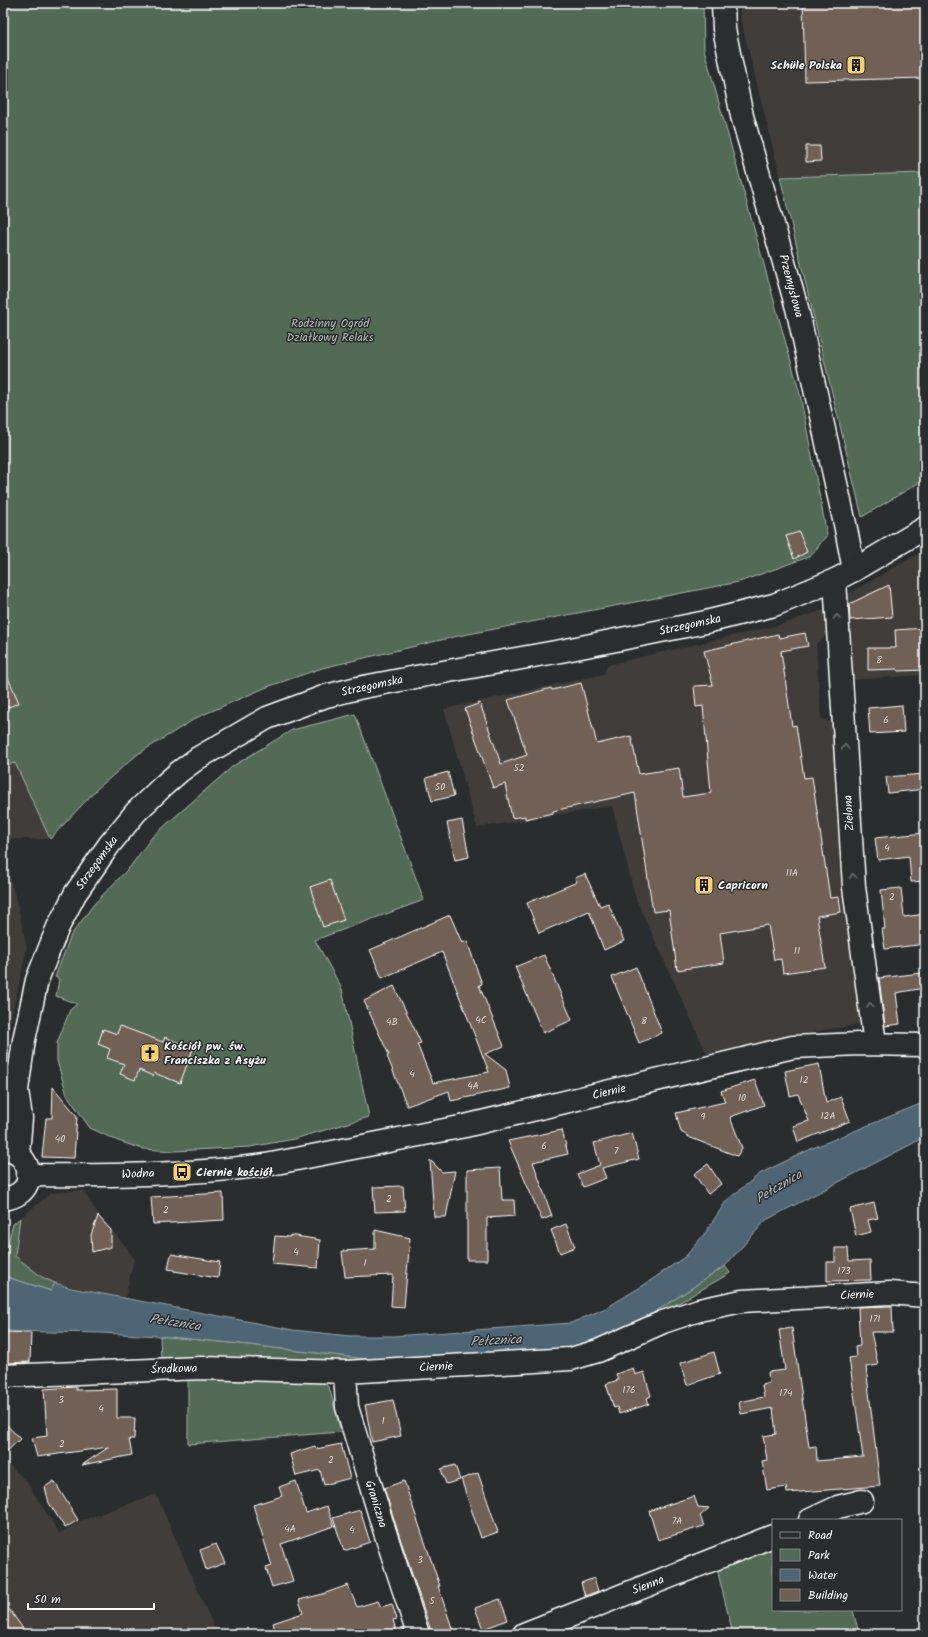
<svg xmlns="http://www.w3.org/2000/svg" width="928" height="1637" font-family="Kalam,sans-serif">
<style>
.built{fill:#3f3c3a}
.green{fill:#526a57;stroke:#a8b4ab}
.water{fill:#4f6573;stroke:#95a3ab}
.building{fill:#6f6056;stroke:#fff}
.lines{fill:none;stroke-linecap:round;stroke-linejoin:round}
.minor-casing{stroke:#fff;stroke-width:25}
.major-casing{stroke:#fff;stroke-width:25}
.minor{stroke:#2a2d2e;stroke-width:22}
.major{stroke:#2a2d2e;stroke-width:22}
.oneway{stroke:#6a6c6d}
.labels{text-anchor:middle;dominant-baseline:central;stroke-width:3;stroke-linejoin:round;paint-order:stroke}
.number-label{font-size:10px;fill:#dbd7d5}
.poi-label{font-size:12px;font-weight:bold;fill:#fff;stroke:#2a2d2e;text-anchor:start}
.street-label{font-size:12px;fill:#fff;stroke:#2a2d2e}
.park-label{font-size:12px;fill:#b1bcb3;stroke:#2a2d2e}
.water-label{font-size:13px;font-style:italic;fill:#b0bac0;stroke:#2a2d2e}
</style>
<rect width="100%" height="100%" fill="#2a2d2e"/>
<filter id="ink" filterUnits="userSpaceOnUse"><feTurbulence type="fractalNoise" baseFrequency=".025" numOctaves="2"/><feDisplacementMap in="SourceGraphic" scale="8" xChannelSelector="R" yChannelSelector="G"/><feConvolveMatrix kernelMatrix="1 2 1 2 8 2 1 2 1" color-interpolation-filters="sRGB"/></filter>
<g filter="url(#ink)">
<path class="built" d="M740,3H925V173L780,177L740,16Z
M925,550V675L850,680L844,596Z
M829,608L830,633L816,644L821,718L834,723L867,1023L790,1036L707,1054L636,899L612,806L477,828L444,709L604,674L607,665L779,625Z
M15,762L50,839H3V766Z
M3,853L18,907L27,948L9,1027L3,1069Z
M83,1190L98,1214L124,1244L134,1259L125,1299L71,1288L55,1283L42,1277L15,1256L20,1218L51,1193Z
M3,1459L27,1482L59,1533L80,1521L156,1494L217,1634H3Z"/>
<path class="green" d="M3,3H703L704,49L800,394L827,535L811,556L739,582L458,636L322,668L267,687L198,717L138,754L97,789L50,839L15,763L3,766Z
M925,173V479L862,517L780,177Z
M355,714L424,900L315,940L342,989L369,1117L294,1139L250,1147L174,1151L143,1149L118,1141L90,1128L67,1095L57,1061V1043L70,1010L77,1004L56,996L59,979L55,977L71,935L94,904L130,867L152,837L233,766L292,730Z
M20,1218L15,1256L42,1277L55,1283L52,1291L3,1276L9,1239L13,1224Z
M725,1266L730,1273L658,1315L652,1314Z
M160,1336L241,1344L375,1360L372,1365L161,1360Z
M188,1379L321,1381L326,1384L330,1390L341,1432L188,1444Z
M773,1541V1610H853L859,1634H733L716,1565Z"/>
<path class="water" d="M925,1102V1137L766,1220L725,1266L652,1314L596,1344L569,1350L375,1360L241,1344L160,1336L101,1333L3,1331V1276L51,1291L55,1283L71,1288L293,1330L350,1336H394L571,1323L606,1308L644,1285L686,1256L705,1233L727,1200L761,1173L813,1148Z"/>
<path class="building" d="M803,3H925V78L805,81Z
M806,146H820L821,161L806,162Z
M799,532L807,552L794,559L786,536Z
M889,585L892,617L850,620L849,604Z
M925,628V670L898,671L897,669L868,670V648H896L895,630Z
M805,633L808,646L781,651L792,726L796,725L804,778L812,777L830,898L839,897L841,912L817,916L825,967L783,973L781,959L774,960L768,925L720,933L724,963L677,970L669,910L653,912L635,793L553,811V813L525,819V816L512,818L505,784L493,788L465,709L480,703L501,764L527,755L508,700L551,688L552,690L581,683L597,744L631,736L639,774L679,768L683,797L711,793L703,706L696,707L694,686L713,685L704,651L778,634L779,638Z
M3,666L19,703L3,709Z
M902,705L904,732L870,734L868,708Z
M448,772L454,796L432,801L426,778Z
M925,774V789L888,793L886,777Z
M462,820L469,857L455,860L447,823Z
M925,833V881L911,882L909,856L878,860L875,838Z
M585,874L600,906L608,903L624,941L604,950L589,911L539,933L527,903L577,882L575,878Z
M330,880L344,920L323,927L310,887Z
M901,888L904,917L925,914V944L885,949L882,929H885L881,890Z
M450,915L462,943L467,941L482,984L479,985L504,1046L485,1054L506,1070L510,1088L451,1101L449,1091L407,1106L387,1056L389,1055L364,1001L394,986L421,1043L417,1044L433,1083L489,1072L442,952L382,978L370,950Z
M544,955L572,1020L543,1033L515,967Z
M636,967L662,1033L639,1043L612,977Z
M922,973L924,988L896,993L900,1024L885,1026L879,978Z
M120,1026L163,1042L165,1037L193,1049L180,1083L154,1073L153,1076L139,1070L135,1080L120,1074L124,1064L107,1058L110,1049L98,1044L103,1029L117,1034Z
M819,1064L826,1103L841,1097L850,1121L798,1142L793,1126L809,1121L798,1094L790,1096L785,1071Z
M755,1080L764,1105L730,1117L742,1148L737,1156L691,1138L681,1132L676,1113L725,1102L721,1091Z
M53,1087L77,1116L74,1158L42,1157L46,1118H52Z
M562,1130L568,1154L533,1162L552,1216L542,1220L508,1141Z
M632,1133L639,1159L602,1168L606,1178L583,1187L577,1174L600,1165L594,1143Z
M430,1160L442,1172L455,1171L446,1217H434Z
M708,1164L721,1184L708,1194L694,1174Z
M500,1168L502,1200H514L515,1216L487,1218V1260H467V1170Z
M403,1186L405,1211L375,1212L373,1187Z
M223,1193L224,1220L153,1224L151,1197Z
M874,1203L878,1218L868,1220L871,1232L856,1236L850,1209Z
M98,1216L111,1230V1247L92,1252L91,1235Z
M566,1224L575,1247L560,1253L551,1230Z
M375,1230L410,1238L404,1307L391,1306L393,1275L345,1277L342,1251L375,1249Z
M290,1235L320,1240L318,1268L272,1264L275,1236L290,1237Z
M835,1248H848L849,1261L870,1260L871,1280L827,1281V1262H835Z
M171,1254L220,1262L218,1278L174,1271V1270L168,1269Z
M892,1306L893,1332H871L878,1365L866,1367L880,1486L787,1493L786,1487L767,1490L762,1461L767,1460L763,1436L776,1434L773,1408L741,1414L739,1402L764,1397L762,1385L769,1383L768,1372L785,1370L779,1330L792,1328L809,1447L816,1446L817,1461L863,1457L849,1358L856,1357L855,1347L860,1346L858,1307Z
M5,1332L31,1333L30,1362L4,1363Z
M714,1352L720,1374L687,1385L680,1363Z
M633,1368L635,1375L644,1372L651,1396L647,1398L649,1404L619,1414L617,1407L614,1408L606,1384L618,1380L616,1374Z
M76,1387V1390L117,1389V1418H135L134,1439H129L132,1455L82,1465L109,1447L37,1457L32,1438L47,1436L44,1389Z
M393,1400L401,1436L372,1442L365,1405Z
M3,1421L20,1439L3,1455Z
M341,1444L350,1478L324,1485L320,1470L296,1476L290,1454L315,1446L316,1449Z
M455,1465L460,1480L446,1484L441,1469Z
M478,1473L498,1532L481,1538L461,1479Z
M54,1481L78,1520L65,1528L49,1503L45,1487Z
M296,1481L306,1513L327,1506L334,1526L281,1544L293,1581L272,1587L266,1568L272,1566L253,1505L282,1496L279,1487Z
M404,1481L440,1586H438L454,1634H432L399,1535L384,1488Z
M694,1496L698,1507L709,1508L700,1516L704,1526L658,1540L649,1511Z
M360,1510L370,1542L344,1551L333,1518Z
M216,1544L225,1563L206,1570L200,1550Z
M594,1578L598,1591L585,1596L581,1583Z
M348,1585L357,1607L378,1601L381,1607L392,1604L397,1619L393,1620L397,1634H276L273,1623L303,1613L299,1600L323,1594Z
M500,1599L508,1620L483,1629L475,1608Z
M3,1601L27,1634H3Z"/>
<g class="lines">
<g class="minor-casing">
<path id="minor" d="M723,3L724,29L742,116L797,308L845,524L854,570
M835,580L854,887L875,1044
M28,1175C108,1176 187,1175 266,1165L465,1126L793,1047L859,1044L925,1045
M345,1372L347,1407L382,1523L418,1634
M3,1376L202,1368L345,1372L571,1359L598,1351L663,1322L699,1310L742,1301L890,1293L925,1296
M810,1520L838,1507L862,1501
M524,1634L773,1536"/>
</g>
<g class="major-casing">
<path id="major" d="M3,1125L5,1115L17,1090
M18,1154L21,1118L17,1090L24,1040L37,980L58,927L75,894L109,845L136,812L163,786L179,772L198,758L267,718L326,696L358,688L432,674L561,651L706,622L774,605L835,580L854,570L925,528
M3,1199C9,1198 15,1197 21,1192C37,1178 26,1151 5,1150"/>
</g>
<use href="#minor" class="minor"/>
<use href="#major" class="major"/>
</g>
<defs><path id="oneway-chevron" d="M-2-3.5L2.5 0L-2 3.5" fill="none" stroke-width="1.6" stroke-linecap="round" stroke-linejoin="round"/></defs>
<g class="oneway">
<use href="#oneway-chevron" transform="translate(837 617) rotate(-93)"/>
<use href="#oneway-chevron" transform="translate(845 747) rotate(-93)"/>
<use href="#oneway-chevron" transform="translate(853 876) rotate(-94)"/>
<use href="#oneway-chevron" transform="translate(870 1005) rotate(-98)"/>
</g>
</g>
<defs>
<g id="building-square" transform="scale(1)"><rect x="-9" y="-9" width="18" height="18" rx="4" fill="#ffd166" stroke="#2a2d2e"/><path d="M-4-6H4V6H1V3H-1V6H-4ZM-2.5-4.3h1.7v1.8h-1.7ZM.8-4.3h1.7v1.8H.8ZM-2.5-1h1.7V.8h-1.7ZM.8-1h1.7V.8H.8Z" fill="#111"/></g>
<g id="church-square" transform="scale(1)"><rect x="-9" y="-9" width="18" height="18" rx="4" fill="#ffd166" stroke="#2a2d2e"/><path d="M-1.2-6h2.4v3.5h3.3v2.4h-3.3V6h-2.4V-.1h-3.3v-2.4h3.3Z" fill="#111"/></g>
<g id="bus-square" transform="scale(1)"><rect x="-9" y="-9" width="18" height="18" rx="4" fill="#ffd166" stroke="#2a2d2e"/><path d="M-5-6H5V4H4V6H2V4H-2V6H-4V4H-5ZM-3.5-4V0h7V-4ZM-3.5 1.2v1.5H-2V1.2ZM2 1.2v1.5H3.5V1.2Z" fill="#111"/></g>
</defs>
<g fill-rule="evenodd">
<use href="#building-square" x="856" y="65"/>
<use href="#building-square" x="704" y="885"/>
<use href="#church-square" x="150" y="1053"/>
<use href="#bus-square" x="182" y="1172"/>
</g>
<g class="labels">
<g class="number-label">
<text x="879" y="660">8</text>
<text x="886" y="720">6</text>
<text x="519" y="768">52</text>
<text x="440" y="787">50</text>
<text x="887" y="848">4</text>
<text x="792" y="873">11A</text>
<text x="892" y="897">2</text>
<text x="797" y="951">11</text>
<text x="481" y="1020">4C</text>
<text x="644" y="1021">8</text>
<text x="392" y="1022">4B</text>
<text x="412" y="1074">4</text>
<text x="804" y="1080">12</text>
<text x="473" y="1086">4A</text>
<text x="742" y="1098">10</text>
<text x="828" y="1116">12A</text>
<text x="703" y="1117">9</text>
<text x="60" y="1139">40</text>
<text x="544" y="1146">6</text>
<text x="616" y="1151">7</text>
<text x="389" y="1199">2</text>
<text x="166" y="1210">2</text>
<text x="296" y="1252">4</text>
<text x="365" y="1263">1</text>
<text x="844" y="1271">173</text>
<text x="875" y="1319">171</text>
<text x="629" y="1390">176</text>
<text x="786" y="1393">174</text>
<text x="61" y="1400">3</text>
<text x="101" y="1409">4</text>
<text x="383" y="1421">1</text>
<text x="62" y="1444">2</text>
<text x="331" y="1460">2</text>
<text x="677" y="1521">7A</text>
<text x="290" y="1529">4A</text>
<text x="352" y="1530">4</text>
<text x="420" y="1560">3</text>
<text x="432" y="1601">5</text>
</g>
<g class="poi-label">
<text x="842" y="65" text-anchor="end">Schüle Polska</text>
<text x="718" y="885">Capricorn</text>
<text x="164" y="1046">Kościół pw. św.<tspan x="164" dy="14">Franciszka z Asyżu</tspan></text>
<text x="196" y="1172">Ciernie kościół</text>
</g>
<g class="street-label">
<text transform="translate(791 286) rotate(75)">Przemysłowa</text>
<text transform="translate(690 625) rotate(-12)">Strzegomska</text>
<text transform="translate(372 686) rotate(-12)">Strzegomska</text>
<text transform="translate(849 813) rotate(-93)">Zielona</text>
<text transform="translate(97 863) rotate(-54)">Strzegomska</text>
<text transform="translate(609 1092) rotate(-13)">Ciernie</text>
<text transform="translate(138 1174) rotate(-3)">Wodna</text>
<text transform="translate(857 1295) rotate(-3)">Ciernie</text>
<text transform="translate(436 1367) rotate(-3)">Ciernie</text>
<text transform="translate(174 1369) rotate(-2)">Środkowa</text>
<text transform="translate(376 1504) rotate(73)">Graniczna</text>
<text transform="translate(648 1585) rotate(-21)">Sienna</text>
</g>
<g class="park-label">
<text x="330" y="323">Rodzinny Ogród<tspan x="330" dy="14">Działkowy Relaks</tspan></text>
</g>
<g class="water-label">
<text transform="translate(779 1187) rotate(-31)">Pełcznica</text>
<text transform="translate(175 1323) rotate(9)">Pełcznica</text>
<text transform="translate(496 1341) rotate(-3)">Pełcznica</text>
</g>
</g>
<rect width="928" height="1637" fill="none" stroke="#2a2d2e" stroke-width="16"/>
<rect x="8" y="8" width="912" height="1621" fill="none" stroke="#fff" stroke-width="1.5" filter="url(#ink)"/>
<rect x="772" y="1519" width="130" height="92" fill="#2a2d2e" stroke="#7f8182"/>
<rect x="780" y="1532" width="20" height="6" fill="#2a2d2e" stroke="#7f8182"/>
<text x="808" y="1539" font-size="12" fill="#ffffff">Road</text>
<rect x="780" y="1549" width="20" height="12" fill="#526a57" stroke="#7f8182"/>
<text x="808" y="1559" font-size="12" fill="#ffffff">Park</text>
<rect x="780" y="1569" width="20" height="12" fill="#4f6573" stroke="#7f8182"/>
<text x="808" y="1579" font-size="12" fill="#ffffff">Water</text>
<rect x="780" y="1589" width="20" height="12" fill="#6f6056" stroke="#7f8182"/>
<text x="808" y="1599" font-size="12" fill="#ffffff">Building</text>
<path d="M28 1603v6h126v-6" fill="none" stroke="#ffffff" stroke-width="2"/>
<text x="34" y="1603" font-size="12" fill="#ffffff" stroke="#2a2d2e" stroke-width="3" paint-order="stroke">50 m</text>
</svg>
